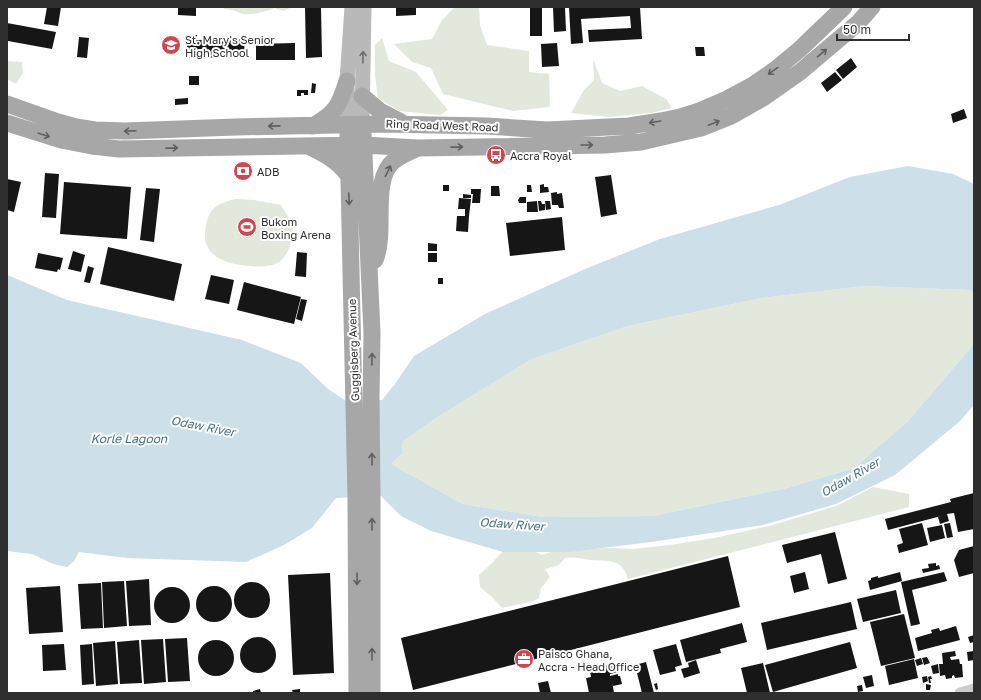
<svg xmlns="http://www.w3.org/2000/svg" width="981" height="700" font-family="'Golos Text',sans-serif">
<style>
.green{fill:#e3e8dc}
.water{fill:#cddfe9}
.building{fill:#161616}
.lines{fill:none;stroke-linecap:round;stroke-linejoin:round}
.street{stroke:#ccc;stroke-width:11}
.secondary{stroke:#b9b9b9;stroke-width:15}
.primary{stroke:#a7a7a7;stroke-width:17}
.oneway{stroke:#5f5f5f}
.oneway2{stroke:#6d6d6d}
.labels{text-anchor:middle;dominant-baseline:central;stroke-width:4;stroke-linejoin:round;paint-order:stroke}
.poi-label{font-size:11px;fill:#2f2f2f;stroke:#fff;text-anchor:start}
.street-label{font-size:11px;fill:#2f2f2f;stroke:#fff}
.water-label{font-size:12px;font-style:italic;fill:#457189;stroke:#fff}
</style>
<rect width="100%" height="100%" fill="#fff"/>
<path class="green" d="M223,7H292L283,11L274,8C270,11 247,16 243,14C234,11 235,10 224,9Z
M455,7H479L480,25L487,45L529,51V72L549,74L550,107L513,111L443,94L431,68L412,62L394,44L432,39L442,20Z
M382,38L389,61L416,72L448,110L440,115L399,111L378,98L375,76V45Z
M593,59L602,83L620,91L642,86L666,99L672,108L651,113L609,117L571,113L584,90L594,80Z
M7,61L22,62L23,73L16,84L7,79Z
M235,199L254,200L281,205C285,212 292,221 293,229C293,240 288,256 279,262C272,267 257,267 249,266C225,264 199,256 206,225C210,207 217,204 235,199Z
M865,286L968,290L974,292V344L908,421L854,468L787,488L653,516L543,517L463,504L391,464L403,453L402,442L436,418L532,359L628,326L762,298Z
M873,487L909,494V507L628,579C622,557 607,562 590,560C580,558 574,557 565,558L559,565L545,569L550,577L541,588L539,598L534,601L502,608L492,597L480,587L479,575L493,562L512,541L542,555L565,547L587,549L608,548L633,549L670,545L714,538L773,525L836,506Z"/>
<path class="water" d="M908,166L953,174L974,184V292L968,290L865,286L762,298L628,326L532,359L436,418L402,442L403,453L391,464L463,504L543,517L653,516L787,488L854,468L908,421L974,344V405L960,421L895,475L836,504L763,525L651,542L569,552H503L431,531L401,516L381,496L336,498L312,528L284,545L246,562L127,558L79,552L74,561L67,567L53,564L32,554L7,551V275L67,300L242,340L301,363L328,389L346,401L382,400L395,384L414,356L485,314L585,269L660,239L779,205L850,177Z"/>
<path class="building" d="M47,7H61L58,26L44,24Z
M178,7H196V16L178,15Z
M305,7H321L322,57L306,58Z
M396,7H416V15L396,16Z
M530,7H542V36H530Z
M553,7H565L566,31L554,32Z
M569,7H640L642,39L589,42L588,30L631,28L630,16L581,19L583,43L571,44Z
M7,23L56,32L52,49L8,41L7,45Z
M187,35H197V40L244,39L245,57L187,58Z
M79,37L89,38L87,58L77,57Z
M295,43V60H256V44Z
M557,43L559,66L542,67L541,44Z
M695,47H704L705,56H696Z
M851,58L857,67L843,79L836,70Z
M835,72L842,80L827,92L821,83Z
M189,76H199V85H189Z
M312,83L316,84L315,93H311Z
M297,90H308V95H304V93H301V96H297Z
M188,98V104L175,105V99Z
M964,109L967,118L953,123L951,114Z
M45,173L59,174L56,218L42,217Z
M611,175L617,214L601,217L595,177Z
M7,179L21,182L14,212L7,210Z
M64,182L131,187L127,239L60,234Z
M544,184V187H548L549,192L540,193V185Z
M443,185H449V191H443Z
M527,185H531L532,192H527Z
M491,186H499L500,196H491Z
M146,188L160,189L154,242L140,240Z
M471,189H481L480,203H472L473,194H471Z
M557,192V194L562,193L564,208H559L558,205H552L551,193Z
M463,194L471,195V198H463Z
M520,197H526V203H519L518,200Z
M459,198L471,199L469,216H465V209H458Z
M537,201L538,212H527V202Z
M538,201H541L542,204H545V210L539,211Z
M545,201H550L551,209L546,210Z
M457,216H469L468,232L456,231Z
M562,217L565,250L510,256L506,223Z
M428,243L437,244V251H428Z
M108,247L182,264L174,301L100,284Z
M73,251L85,255L81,272L68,269Z
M297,252L307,253L306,277L295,276Z
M38,253L63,258L60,270L58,269L57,272L35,268Z
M428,253H437V262H428Z
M88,266L94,268L90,283L84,282Z
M211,275L234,280L229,304L205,299Z
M438,278H443V284H438Z
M244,282L301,297L294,324L237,310Z
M301,299L307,300L302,321L296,319Z
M974,493V529L958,532L954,513L947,514L949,521L940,524L938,517L945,515L888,530L885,519L951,502L950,499Z
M922,523L928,545L899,553L897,545L903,543L899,529Z
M950,523L953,537L947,538L944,524Z
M942,525L945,538L930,542L927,528Z
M835,532L847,579L828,584L821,554L787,563L782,545Z
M974,546V573L959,577L954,560L959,550Z
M728,556L740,607L413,690L401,638Z
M936,563V566L939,565L940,569L923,573L922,569L929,568L928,564Z
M805,572L809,589L794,593L790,576Z
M900,572L902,581L870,590L868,581L871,580V578L878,576V578Z
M944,572L947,581L912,590L920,624L911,626L901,582Z
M330,573L334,673L293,675L288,575Z
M149,579L151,625L129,626L126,581Z
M124,581L127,626L104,628L102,582Z
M234 600a18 18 0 1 1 36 0a18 18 0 1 1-36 0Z
M101,583L103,628L81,629L78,584Z
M196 604a18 18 0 1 1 36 0a18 18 0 1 1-36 0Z
M60,586L63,632L29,634L26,588Z
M154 605a18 18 0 1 1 36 0a18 18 0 1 1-36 0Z
M896,590L901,613L863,622L857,599Z
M851,602L857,629L767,650L761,623Z
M904,614L915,658L881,666L870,622Z
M742,623L747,642L720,649L721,653L686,662L680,640Z
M956,626L960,640L918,651L915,638L932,633L931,630L939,628L940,631Z
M974,635V642L970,643L968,637Z
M240 655a18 18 0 1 1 36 0a18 18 0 1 1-36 0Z
M187,638L190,681L168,682L165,639Z
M163,639L166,682L144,684L141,640Z
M198 658a18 18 0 1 1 36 0a18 18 0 1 1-36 0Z
M139,640L142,683L120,684L117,642Z
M115,641L118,684L96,686L93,643Z
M850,642L857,668L773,692L765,665Z
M64,644L66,670L43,671L42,645Z
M92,644L94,684L82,685L80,645Z
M676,644L682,665L675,667L676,671L660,675L653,650Z
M955,651L956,656L950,657L951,660L959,659L960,664H962L963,677L955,678L954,675L952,676V678L946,679L945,675L940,676L939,664H943L942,653Z
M974,651V660L968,661L967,652Z
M927,657L930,663L924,665L922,658Z
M921,658L923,664L917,666L915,660Z
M914,659L918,678L889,685L885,666Z
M696,660L700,673L684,678L681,669L689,667L688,663Z
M646,662L654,693H642L635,665Z
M616,663L618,672L610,674V676L618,674V676H620L622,684L613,686L612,681L614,693H589L586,678L591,677L590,671H587L586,666L595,664L596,668Z
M763,663L770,693H747L741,668Z
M938,664L939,673L933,674L931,666Z
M872,675L874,686L866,688L863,677Z
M927,676L928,681L923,683L922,677Z
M931,676L932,679H930L931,683H929L928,677Z
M548,681L551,693H540L538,683Z
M657,683L658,689L656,690L654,684Z
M926,684L931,685L930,690H926Z
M862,685L863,691L858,692L857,686Z
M260,689L261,693H253V691Z
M300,689V693H293L292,690Z"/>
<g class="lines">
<path class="street" d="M960,693L974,689"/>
<path class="secondary" d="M362,124L364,7
M348,125L347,81L352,7"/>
<path class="primary" d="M362,96L380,111L401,122
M7,104L58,122L76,127L95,130L125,131L236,127L380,124L487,126L547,130L629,126L661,121L680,117L699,111L727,99L753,85L776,69L799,50L844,7
M7,123L61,140L92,146L119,149L363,145L418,148L605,145L641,142L701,128L731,116L763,98L800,72L858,23L872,7
M313,126C336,113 339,106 347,81
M363,133L372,333L371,398L372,498V693
M348,135L356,498L357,693
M310,147C325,154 338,161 348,175
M375,260C386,234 373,188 389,166C395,157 408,153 418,148"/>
</g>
<defs><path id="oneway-shaft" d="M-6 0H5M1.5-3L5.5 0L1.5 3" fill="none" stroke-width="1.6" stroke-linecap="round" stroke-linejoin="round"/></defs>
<g class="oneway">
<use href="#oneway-shaft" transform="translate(822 53) rotate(-40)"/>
<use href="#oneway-shaft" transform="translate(773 71) rotate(144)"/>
<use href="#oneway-shaft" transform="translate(655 122) rotate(171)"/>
<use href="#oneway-shaft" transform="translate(714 123) rotate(-22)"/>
<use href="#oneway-shaft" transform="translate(274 126) rotate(179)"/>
<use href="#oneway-shaft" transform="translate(130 131) rotate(178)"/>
<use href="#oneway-shaft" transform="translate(44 135) rotate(18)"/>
<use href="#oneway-shaft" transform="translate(587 145)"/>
<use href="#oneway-shaft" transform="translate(457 147) rotate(-1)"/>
<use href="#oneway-shaft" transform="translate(172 148) rotate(-1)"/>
<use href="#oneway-shaft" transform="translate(388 171) rotate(-64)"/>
<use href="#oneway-shaft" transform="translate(349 199) rotate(88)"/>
<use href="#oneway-shaft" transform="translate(372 359) rotate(-89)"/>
<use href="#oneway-shaft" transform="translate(372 459) rotate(-91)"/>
<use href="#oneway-shaft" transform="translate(372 524) rotate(-90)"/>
<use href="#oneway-shaft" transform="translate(357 579) rotate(90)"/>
<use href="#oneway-shaft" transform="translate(372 654) rotate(-90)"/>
</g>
<use class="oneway2" href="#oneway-shaft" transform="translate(363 57) rotate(-89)"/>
<defs>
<g id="school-disc" transform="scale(1)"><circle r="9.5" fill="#d34453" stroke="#fff"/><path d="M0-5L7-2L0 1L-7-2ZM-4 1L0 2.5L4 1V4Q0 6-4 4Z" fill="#fff"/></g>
<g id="bus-disc" transform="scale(1)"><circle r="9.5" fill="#d34453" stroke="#fff"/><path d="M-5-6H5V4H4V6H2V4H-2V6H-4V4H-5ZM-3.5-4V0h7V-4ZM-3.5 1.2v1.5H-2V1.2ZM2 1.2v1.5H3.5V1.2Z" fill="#fff"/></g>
<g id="bank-disc" transform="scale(1)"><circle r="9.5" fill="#d34453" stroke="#fff"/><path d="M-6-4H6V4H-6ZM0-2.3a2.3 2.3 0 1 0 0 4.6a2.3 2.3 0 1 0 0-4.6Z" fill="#fff"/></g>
<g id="stadium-disc" transform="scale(1)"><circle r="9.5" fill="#d34453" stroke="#fff"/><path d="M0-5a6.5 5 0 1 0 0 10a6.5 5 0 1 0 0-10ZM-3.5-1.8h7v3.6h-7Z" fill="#fff"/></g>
<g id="office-disc" transform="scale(1)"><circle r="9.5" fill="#d34453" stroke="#fff"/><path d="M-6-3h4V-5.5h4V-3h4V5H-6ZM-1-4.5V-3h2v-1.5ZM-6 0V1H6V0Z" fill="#fff"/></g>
</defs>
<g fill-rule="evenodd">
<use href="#school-disc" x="171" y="45"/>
<use href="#bus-disc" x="496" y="155"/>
<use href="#bank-disc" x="243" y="171"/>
<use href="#stadium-disc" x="247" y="227"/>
<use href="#office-disc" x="524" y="659"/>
</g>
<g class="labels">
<g class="poi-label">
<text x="185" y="39">St. Mary's Senior<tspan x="185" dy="13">High School</tspan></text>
<text x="510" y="155">Accra Royal</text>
<text x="257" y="171">ADB</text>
<text x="261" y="221">Bukom<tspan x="261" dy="13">Boxing Arena</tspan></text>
<text x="538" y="653">Paisco Ghana,<tspan x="538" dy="13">Accra - Head Office</tspan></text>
</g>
<g class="street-label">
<text transform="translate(442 125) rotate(2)">Ring Road West Road</text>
<text transform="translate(353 350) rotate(-92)">Guggisberg Avenue</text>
</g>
<g class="water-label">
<text transform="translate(203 426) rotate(11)">Odaw River</text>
<text x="129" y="438">Korle Lagoon</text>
<text transform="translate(850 477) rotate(-30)">Odaw River</text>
<text transform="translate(512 524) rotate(4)">Odaw River</text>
</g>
</g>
<rect width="981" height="700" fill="none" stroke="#2f2f2f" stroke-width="16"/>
<path d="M837 34v6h72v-6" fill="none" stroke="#2f2f2f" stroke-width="2"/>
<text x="843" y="34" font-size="12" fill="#2f2f2f" stroke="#ffffff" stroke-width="3" paint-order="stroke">50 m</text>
</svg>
